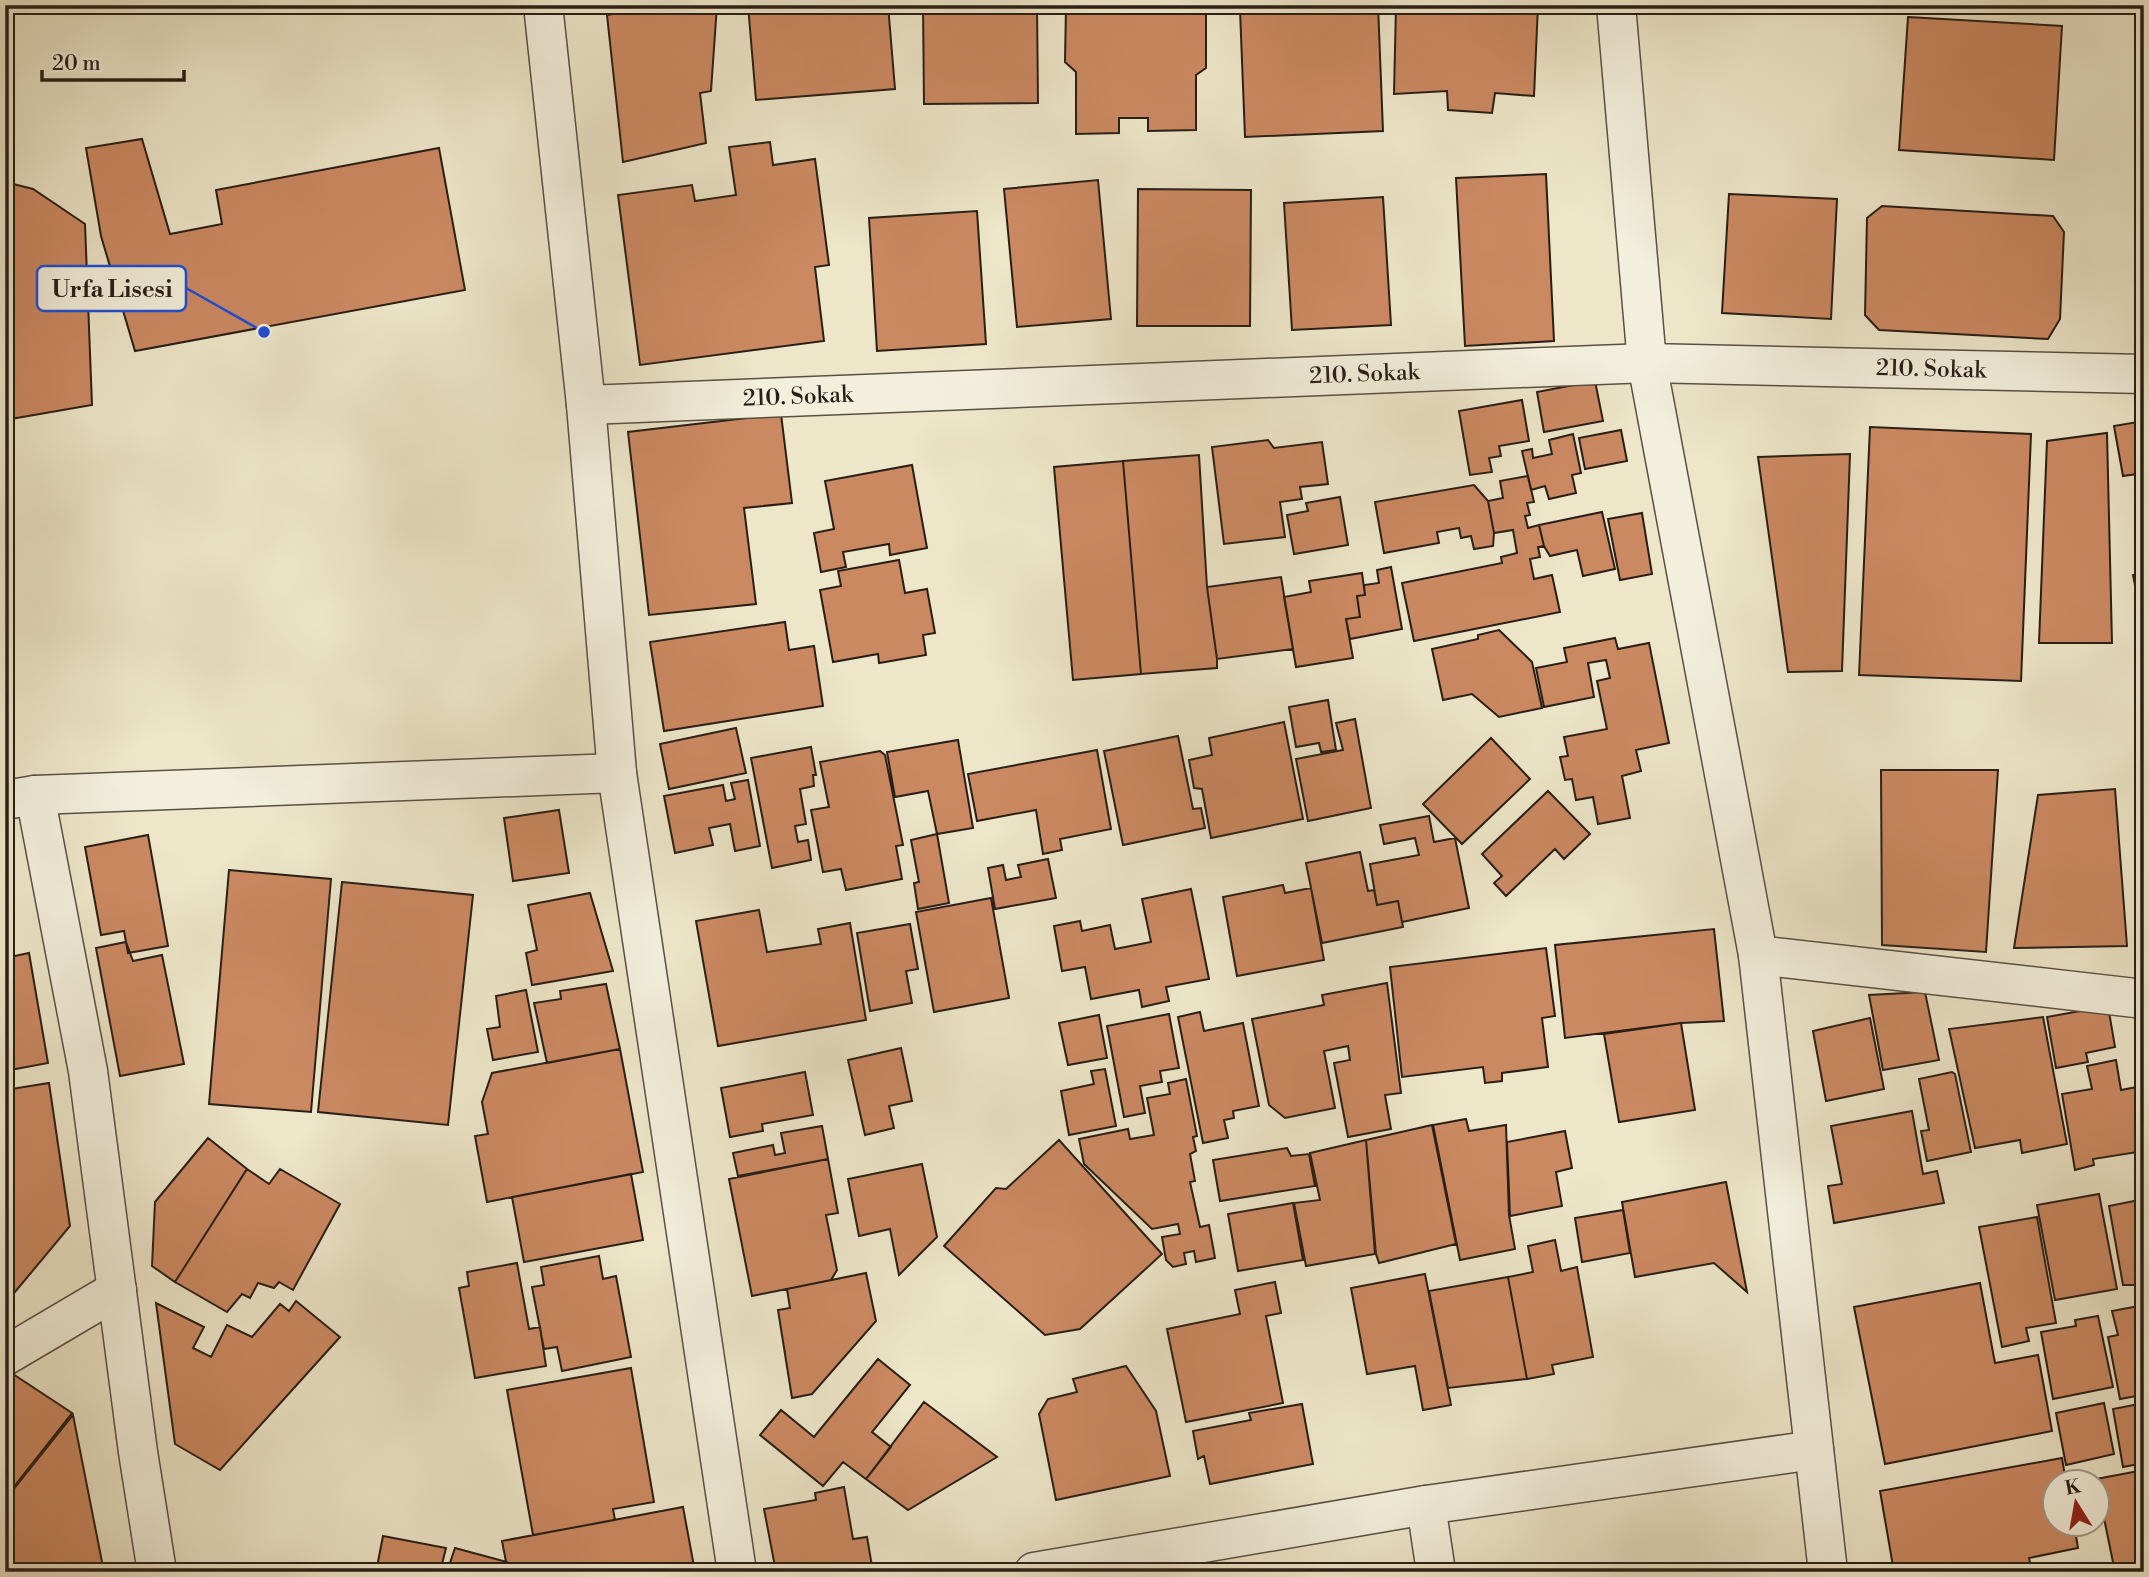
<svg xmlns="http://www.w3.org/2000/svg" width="2149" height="1577" font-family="'Libre Bodoni',serif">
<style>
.building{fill:#cb8962;stroke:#281e17;stroke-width:2}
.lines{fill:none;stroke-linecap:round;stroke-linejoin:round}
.street-casing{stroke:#595044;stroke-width:41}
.street{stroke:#f3efdc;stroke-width:38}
.labels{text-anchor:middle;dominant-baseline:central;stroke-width:6;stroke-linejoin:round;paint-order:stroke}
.street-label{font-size:23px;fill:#281e17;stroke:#f3efdc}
.leader{fill:none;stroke:#1d4ed8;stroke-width:2.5}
.callout-dot{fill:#1d4ed8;stroke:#f3efdc;stroke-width:2.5}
.callout{fill:#f3efdc;stroke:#1d4ed8;stroke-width:2.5}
.callout-label{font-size:24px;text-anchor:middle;font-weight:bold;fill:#281e17}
</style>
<rect width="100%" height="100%" fill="#ede6c9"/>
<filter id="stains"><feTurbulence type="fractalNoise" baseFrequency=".00286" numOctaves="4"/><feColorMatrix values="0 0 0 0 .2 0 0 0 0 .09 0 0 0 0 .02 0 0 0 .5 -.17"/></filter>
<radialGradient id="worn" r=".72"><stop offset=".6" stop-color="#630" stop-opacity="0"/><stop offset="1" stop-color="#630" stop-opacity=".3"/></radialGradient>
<path class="building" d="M669,5H717L711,91L700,93L706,143L623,162L607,15Z
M748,5H888L895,89L756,100Z
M923,5H1037L1038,103L924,104Z
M1340,5H1378L1383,131L1245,137L1240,10Z
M1396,5H1538L1534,96L1495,93L1492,113L1448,110L1447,91L1394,94Z
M1066,6L1206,7V68L1196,75V130L1148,131V118H1119V133L1076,134V72L1065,62Z
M1908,17L2062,26L2054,160L1899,150Z
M142,139L170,234L222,224L216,190L439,148L465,290L135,351L101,236L86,148Z
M770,142L773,165L815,159L829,265L815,267L824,341L640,365L618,195L692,185L695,201L736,195L729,147Z
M1546,174L1554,341L1465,346L1456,178Z
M1098,180L1111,319L1017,327L1004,189Z
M5,182L33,189L85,224L92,405L5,420Z
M1138,189L1251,190L1250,326H1137Z
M1729,194L1837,199L1831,319L1722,313Z
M1383,197L1391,325L1292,330L1284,203Z
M1882,206L2053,216L2064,232L2060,319L2048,339L1879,330L1865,315L1867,218Z
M977,211L986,344L877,351L869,218Z
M1595,381L1603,421L1544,432L1537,392Z
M1522,400L1529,441L1499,446L1501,456L1489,458L1492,472L1470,475L1459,411Z
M781,414L792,503L744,508L756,604L649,615L628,432Z
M2144,414V473L2123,476L2114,426L2138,422L2136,415Z
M1870,427L2031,434L2021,681L1859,675Z
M1621,430L1627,461L1585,469L1579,438Z
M2107,433L2112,643H2039L2047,441Z
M1573,434L1581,473L1572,475L1576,493L1549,499L1545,486L1531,490L1522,451L1532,449L1533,458L1552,454L1549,440Z
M1268,440L1274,448L1322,442L1328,484L1300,487L1302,499L1280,502L1285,537L1224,544L1212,447Z
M1850,454L1842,671L1788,672L1758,457Z
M1199,455L1207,587L1217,659V668L1141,674L1123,461Z
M1123,461L1141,674L1073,680L1054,467Z
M912,465L927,548L890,555L889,544L843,552L846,567L821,572L814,533L834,529L825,481Z
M1528,476L1534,502L1527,503L1530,515L1525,516L1528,528L1539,525L1544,546L1538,547L1540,557L1530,559L1534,579L1552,575L1560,612L1414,641L1402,583L1502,563L1501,557L1517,553L1513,530L1494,533L1488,501L1503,498L1500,481Z
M1474,485L1488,501L1494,533L1493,546L1474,549L1471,536L1461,538L1459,528L1437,532L1439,543L1384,553L1375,502Z
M1340,497L1348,545L1294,554L1287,515L1308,511L1306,503Z
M1602,512L1615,569L1583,576L1577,550L1550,556L1544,546L1539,525Z
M1642,513L1652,574L1620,580L1608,519Z
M899,560L905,593L927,589L935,633L923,635L926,655L879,663L878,654L833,662L820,590L841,586L838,571Z
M1391,567L1402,629L1350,639L1346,619L1360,617L1357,596L1365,595L1364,585L1379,583L1377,570Z
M1362,573L1365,595L1357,596L1360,617L1346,619L1353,658L1296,667L1284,597L1311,592L1309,581Z
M2144,573V631L2133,575Z
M1281,577L1293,649L1217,659L1207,587Z
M785,622L789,650L814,646L823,706L664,731L650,642Z
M1499,630L1532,662L1542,708L1499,717L1472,694L1443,700L1432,649L1478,639V635Z
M1615,638L1618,649L1649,643L1669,743L1636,750L1641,771L1622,776L1630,818L1598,824L1593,797L1576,800L1572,779L1565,780L1560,757L1568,756L1564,737L1607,729L1597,681L1610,678L1606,660L1588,663L1594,697L1544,707L1536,668L1567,662L1564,648Z
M1328,700L1336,750L1321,752L1319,743L1296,747L1289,707Z
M1355,719L1371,808L1308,821L1296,759L1343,750L1336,723Z
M1284,722L1303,819L1211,838L1202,789L1194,788L1189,760L1212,755L1209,738Z
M736,728L746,773L669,789L660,744Z
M1178,736L1193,809L1201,808L1205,828L1123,845L1104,751Z
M1491,738L1530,779L1462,844L1423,804Z
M958,740L973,828L937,834L928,791L895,797L887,752Z
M811,747L816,775H813L814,786L800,789L806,824L795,826L798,842L808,840L811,860L772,868L751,758Z
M1097,750L1111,829L1060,839L1062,850L1043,854L1036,810L977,821L968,774Z
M880,751L885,755L903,845L896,846L902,879L846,890L841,869L823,872L811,810L829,807L820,762Z
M2139,757H2144V786Z
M1881,770H1998L1986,952L1882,945Z
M748,780L760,846L735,851L730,824L709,828L713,845L675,853L664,796L723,785L726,801L735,799L731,783Z
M2115,789L2127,946L2014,948L2038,795Z
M1548,791L1590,834L1564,859L1555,849L1506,896L1494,883L1502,876L1482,854Z
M559,810L569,873L513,881L504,818Z
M1429,816L1434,842L1455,838L1469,908L1402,922L1398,901L1377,905L1370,864L1419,855L1415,838L1384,844L1380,825Z
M937,834L949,903L918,909L914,883L919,882L911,840Z
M148,835L168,946L128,953L124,931L101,935L85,847Z
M1360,852L1368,891L1374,890L1377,905L1398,901L1403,927L1322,943L1306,863Z
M1048,859L1056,898L995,909L988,868L1003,865L1006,880L1021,877L1018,865Z
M229,870L331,879L311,1112L209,1104Z
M2144,878V918L2139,879Z
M342,882L473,895L448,1125L318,1112Z
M1283,885L1285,893L1311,888L1324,960L1237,976L1223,897Z
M1191,889L1209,979L1166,987L1169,1001L1142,1007L1139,990L1091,999L1085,967L1062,971L1054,926L1080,921L1082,931L1110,925L1115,949L1151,942L1142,899Z
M590,893L613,971L532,985L526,953L537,950L528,905Z
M991,898L1009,998L934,1012L916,912Z
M759,910L767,952L821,944L818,929L850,923L866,1020L718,1046L696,921Z
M910,924L918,969L906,971L912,1003L870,1011L857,933Z
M1714,929L1724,1021L1681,1023L1565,1038L1555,945Z
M126,942L133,961L162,955L184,1064L120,1076L96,948Z
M1546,948L1555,1016L1542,1018L1548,1067L1502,1073V1081L1485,1083L1483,1067L1402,1077L1390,967Z
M29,953L48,1063L5,1071V958Z
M1387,983L1401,1093L1385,1095L1391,1129L1348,1137L1334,1063L1350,1060L1348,1046L1324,1051L1335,1108L1285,1118L1269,1105L1252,1019L1324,1005L1322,995Z
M606,984L620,1049L547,1063L534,1003L561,999L560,991Z
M526,990L538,1052L493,1060L487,1029L500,1027L496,996Z
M1925,992L1939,1060L1883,1070L1869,995Z
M2108,1006L2115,1047L2086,1053L2088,1062L2056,1068L2047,1017Z
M1200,1012L1204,1031L1243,1023L1259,1106L1233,1111L1234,1118L1224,1120L1228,1138L1203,1143L1178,1017Z
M1169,1014L1179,1068L1160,1071L1162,1082L1140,1086L1145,1113L1124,1117L1107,1026Z
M1099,1015L1107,1058L1068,1065L1059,1023Z
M2043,1017L2067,1144L2022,1153L2020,1140L1975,1148L1949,1029Z
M1870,1018L1884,1089L1826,1101L1813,1031Z
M1681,1023L1695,1110L1619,1122L1604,1034Z
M901,1048L912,1101L889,1106L894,1128L865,1135L848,1060Z
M620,1049L643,1172L487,1202L475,1136L488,1134L482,1102L492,1073Z
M2116,1060L2121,1090L2142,1086L2144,1151L2093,1159L2094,1165L2075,1170L2062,1094L2092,1089L2087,1066Z
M1105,1069L1116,1126L1069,1135L1061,1091L1094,1084L1091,1071Z
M805,1072L813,1115L762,1124L763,1131L730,1137L721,1088Z
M1952,1072L1955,1074L1971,1152L1927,1161L1921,1131L1929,1130L1919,1079Z
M1186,1079L1197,1136L1193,1137L1196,1151L1190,1154L1195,1181L1190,1182L1200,1227L1209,1225L1215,1258L1196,1262L1194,1251L1184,1253L1186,1264L1173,1267L1166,1260L1162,1237L1180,1234L1178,1224L1152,1229L1084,1164L1079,1139L1128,1129L1130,1139L1154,1135L1147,1098L1170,1094L1168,1083Z
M49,1083L70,1226L5,1304V1090Z
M1912,1111L1923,1174L1937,1171L1944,1203L1834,1223L1828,1186L1842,1184L1831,1126Z
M1466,1119L1469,1131L1506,1125L1509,1215L1515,1249L1460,1260L1433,1125Z
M1432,1125L1456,1244L1379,1263L1376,1254L1366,1140Z
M822,1126L828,1159L738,1176L733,1153L773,1145L775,1155L785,1153L781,1133Z
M1565,1131L1572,1168L1556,1172L1562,1206L1510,1216L1507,1142Z
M208,1138L247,1169L175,1282L152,1266L155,1202Z
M1059,1140L1162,1254L1080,1329L1045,1335L944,1246L996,1188L1006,1189Z
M1366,1140L1375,1254L1306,1266L1294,1203L1320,1200L1310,1153Z
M1287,1148L1291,1156L1309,1154L1315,1186L1220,1201L1213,1160Z
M828,1159L838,1213L826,1215L837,1270L831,1280L752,1296L729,1179Z
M922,1164L937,1237L899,1275L890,1229L859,1236L848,1179Z
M247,1169L269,1184L280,1169L340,1204L293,1290L279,1282L274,1288L258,1283L250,1298L242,1294L227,1312L175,1282Z
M631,1174L643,1240L524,1262L512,1197Z
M1726,1182L1747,1292L1714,1263L1635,1277L1622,1202Z
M2099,1194L2117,1289L2055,1300L2037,1205Z
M2144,1199V1302L2138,1303L2135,1285H2123L2109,1206Z
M1293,1203L1303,1260L1238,1271L1228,1214Z
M1623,1210L1630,1253L1582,1262L1575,1218Z
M2037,1217L2056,1323L2026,1328L2029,1341L2002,1347L1979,1227Z
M1555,1240L1561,1271L1577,1267L1593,1357L1552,1365L1554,1374L1527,1379L1508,1277L1533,1272L1528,1246Z
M599,1256L603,1279L616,1276L631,1357L562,1371L557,1347L544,1349L532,1287L544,1285L541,1267Z
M517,1263L529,1329L540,1327L546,1366L475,1378L459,1288L469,1286L467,1272Z
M866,1273L876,1321L812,1394L792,1398L778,1310L790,1308L787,1289Z
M1425,1274L1451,1405L1423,1410L1415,1366L1367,1374L1351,1288Z
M1508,1277L1527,1379L1448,1388L1429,1291Z
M1275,1282L1281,1313L1266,1316L1283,1403L1186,1422L1167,1329L1240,1314L1235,1290Z
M1980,1283L1995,1363L2038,1355L2052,1431L1885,1464L1854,1307Z
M296,1301L340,1337L220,1470L175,1444L156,1303L204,1327L193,1348L211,1357L227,1325L252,1337L280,1304L289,1311Z
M2144,1305V1380L2139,1381L2142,1395L2120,1399L2108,1337L2118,1335L2112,1311Z
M2098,1316L2113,1387L2053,1399L2041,1332L2076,1326L2075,1320Z
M878,1359L910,1385L872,1432L891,1447L866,1479L843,1462L823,1486L760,1435L781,1410L814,1437Z
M1126,1366L1156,1411L1170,1476L1056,1500L1039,1414L1048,1399L1077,1392L1073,1379Z
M631,1368L654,1502L613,1509L615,1520L533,1535L507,1390Z
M10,1372L72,1413L5,1498V1378Z
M924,1402L997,1457L908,1510L866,1479Z
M2104,1403L2114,1454L2066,1465L2056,1413Z
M2144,1403V1463L2123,1467L2113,1409Z
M1302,1404L1313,1464L1210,1484L1204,1456L1198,1459L1193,1431L1251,1420L1249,1413Z
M73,1415L104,1572H5V1500Z
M2062,1458L2066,1482H2054V1524H2074L2078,1548L2029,1558L2032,1572H1894L1880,1491Z
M2144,1470V1572H2115L2096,1479Z
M844,1487L853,1539L867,1537L873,1572H776L764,1509L816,1500L815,1493Z
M683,1507L695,1572H508L502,1541Z
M383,1536L446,1548L440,1572H376Z
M455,1548L507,1562L508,1572H447Z"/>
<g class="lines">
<g class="street-casing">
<g id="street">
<path d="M543,5L586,405L617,773L737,1572"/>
<path d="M1616,5L1647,363L1758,955L1828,1572"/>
<path id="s1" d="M586,405L1647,363L2144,374"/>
<path d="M35,795L88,1071L138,1452L157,1572"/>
<path d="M5,800L35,795L617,773"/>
<path d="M1758,955L2144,999"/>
<path d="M5,1356L117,1290"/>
<path d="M1034,1572L1426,1505"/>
<path d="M1436,1572L1426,1505L1814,1450"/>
</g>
</g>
<use href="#street" class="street"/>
</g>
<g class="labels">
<g class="street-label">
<text stroke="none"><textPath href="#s1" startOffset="1346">210. Sokak</textPath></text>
<text stroke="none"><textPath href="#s1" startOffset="779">210. Sokak</textPath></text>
<text stroke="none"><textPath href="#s1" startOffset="212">210. Sokak</textPath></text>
</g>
</g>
<path class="leader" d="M264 332L186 288"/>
<circle class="callout-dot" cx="264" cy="332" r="7"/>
<rect class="callout" x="37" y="266" width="149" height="45" rx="7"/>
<g class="callout-label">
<text x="112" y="297">Urfa Lisesi</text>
</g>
<rect width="2149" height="1577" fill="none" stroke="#ede6c9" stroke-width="28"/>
<rect x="7" y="7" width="2135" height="1563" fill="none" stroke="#281e17" stroke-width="3.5"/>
<rect x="14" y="14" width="2121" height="1549" fill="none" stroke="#281e17" stroke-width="2"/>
<g transform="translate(2076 1503) rotate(349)"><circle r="33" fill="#f3efdc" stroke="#a29b8d" stroke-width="2"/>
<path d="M0-5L12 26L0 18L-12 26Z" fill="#8f2418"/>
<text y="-10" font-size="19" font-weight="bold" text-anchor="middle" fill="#281e17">K</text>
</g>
<path d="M42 70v10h142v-10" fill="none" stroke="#281e17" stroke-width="3.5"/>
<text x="52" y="70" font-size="21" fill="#281e17" stroke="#f3efdc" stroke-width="5" paint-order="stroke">20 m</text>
<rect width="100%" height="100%" filter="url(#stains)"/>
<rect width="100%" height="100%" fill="url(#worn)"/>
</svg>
